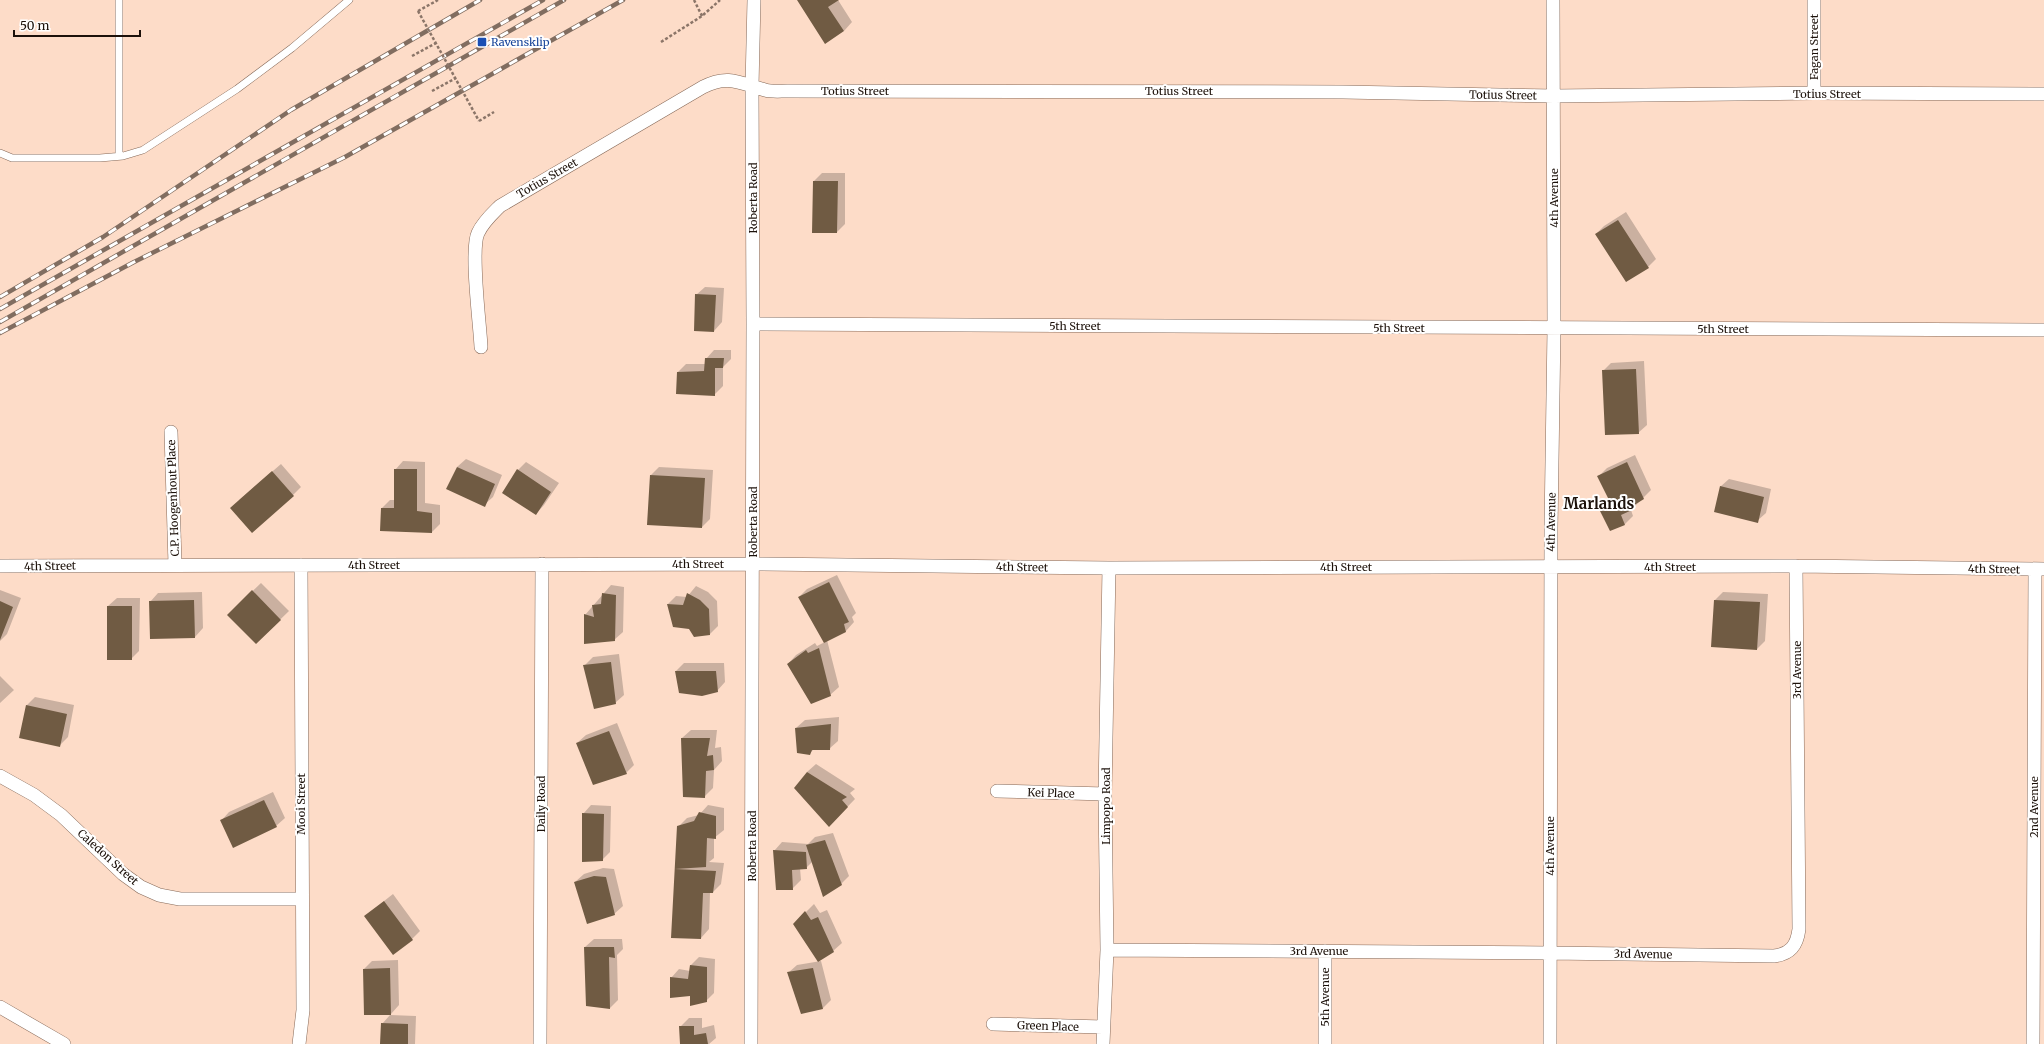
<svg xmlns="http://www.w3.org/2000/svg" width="2044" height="1044" font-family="Merriweather,serif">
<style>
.shadow{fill:#0003}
.building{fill:#705b43}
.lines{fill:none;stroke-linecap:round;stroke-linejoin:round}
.service-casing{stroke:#866958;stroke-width:8}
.minor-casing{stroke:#866958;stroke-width:14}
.path{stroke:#8b7568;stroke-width:2.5;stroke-dasharray:3 2;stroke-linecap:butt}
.service{stroke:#fff;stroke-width:7}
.minor{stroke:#fff;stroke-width:13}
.rail-casing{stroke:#816d60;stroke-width:4.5}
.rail{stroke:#fff;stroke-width:3;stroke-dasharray:9;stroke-linecap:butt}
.path-bridge{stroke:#8b7568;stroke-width:2.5;stroke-dasharray:3 2;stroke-linecap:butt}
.transit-dot{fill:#1a4fb4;stroke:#fff;stroke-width:1.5}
.labels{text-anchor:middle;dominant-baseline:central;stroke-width:4;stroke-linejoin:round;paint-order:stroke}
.transit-label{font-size:11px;fill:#164399;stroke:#fff;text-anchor:start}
.street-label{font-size:11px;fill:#1c110a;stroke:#fff}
.district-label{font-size:15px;font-weight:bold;fill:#1c110a;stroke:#fff}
</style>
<rect width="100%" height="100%" fill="#fddcc8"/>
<path class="shadow" d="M798,0H838L852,22L844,31Z
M822,173H845V224L837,232L814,181Z
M1626,212L1656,259L1648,267L1596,234L1604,226Z
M705,287L724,288L722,322L714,331L696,295Z
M714,350H731V359L723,367V386L714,395L678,372L686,364H705L706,359Z
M1644,361L1647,425L1638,433L1603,371L1611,363Z
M1635,455L1651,490L1631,510L1633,516L1625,524L1610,530L1601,511L1611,501L1599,476L1607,468Z
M466,459L502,475L493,497L484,505L457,467Z
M403,461L425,462V503L440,505V524L432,532L381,530L382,508L390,500H395V470Z
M526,462L559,483L544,505L536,514L518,470Z
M281,464L301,487L293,495L239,500Z
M659,467L713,470L710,519L702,527L651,475Z
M1729,479L1771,489L1766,513L1757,521L1720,487Z
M837,575L856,613L852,617L854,622L846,631L827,640L839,687L830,695L788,664L796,655L815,643L817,646L825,642L799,597L807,589Z
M261,583L289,611L256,643L228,615Z
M611,585L624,587L623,632L614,640L585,615Z
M696,586L708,592L717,601L718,626L710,634L690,628L668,604L676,596L687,597Z
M0,590L21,598L7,634L0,641Z
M202,592L203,628L195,637L150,602L158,593Z
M1723,592L1768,594L1765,641L1757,649L1713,646L1715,600Z
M117,598H140L139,651L131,659L108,606Z
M619,654L624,695L615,703L585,665L593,657Z
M684,663H724L725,682L717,691L676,671Z
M0,676L14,690L0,703Z
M35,697L74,705L68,737L59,746L26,706Z
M839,717L838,741L829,749H814L810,753L796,728L805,720Z
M617,723L634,765L626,773L577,743L586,735Z
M691,730H717L715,748L721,747L722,761L714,770L713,788L705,796H684L682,738Z
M816,764L855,789L850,793L855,799L829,826L807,772Z
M273,792L285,818L276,826L221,821L229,812Z
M591,805L611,806L610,852L602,860L583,814Z
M708,805L724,808V830L714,838V858L709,862L724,863L721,884L713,892H710L709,929L701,938L672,937L678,827L687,818L699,815Z
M833,833L849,876L841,884L812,862L806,868H800L801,880L792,889L774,851L782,842L808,844L815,837Z
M603,868L614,869L623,906L614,914L575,882L584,874Z
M393,894L420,931L412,939L365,916Z
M814,904L820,913L827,910L842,943L833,951L794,924Z
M594,939H622L623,949L617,955L618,1000L610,1008L585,947Z
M699,957L715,959L714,993L706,1001L691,995L671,978L679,969L690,971L691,965Z
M398,960L399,1005L391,1014H365L364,969L372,961Z
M821,961L831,1000L823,1008L802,1013L788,973L797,965Z
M390,1015L416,1016L415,1044H381L382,1024Z
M689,1018H702V1028L714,1025L716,1038L709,1044H681L680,1027Z"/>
<path class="building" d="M797,0H839L828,7L844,31L825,44Z
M813,181H838L837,233H812Z
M1618,220L1649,268L1626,282L1595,234Z
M695,294L716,295L714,332L694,331Z
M705,358H724L723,368H715V396L676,394L677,372L704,371Z
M1636,369L1639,434L1605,435L1602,370Z
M1627,462L1644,499L1631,507L1632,510L1621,515L1625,525L1610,531L1600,511L1611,504L1597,476Z
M457,467L495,484L485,507L446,489Z
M394,469H417V511L432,513V533L380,531L381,508H394Z
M517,469L551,492L536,515L502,493Z
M272,471L294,496L252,533L230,508Z
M650,475L705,478L702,528L647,525Z
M1720,486L1764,497L1758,523L1714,512Z
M829,582L849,622L844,624L846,632L824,643L798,597Z
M252,590L281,620L256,644L227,615Z
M602,593L616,595L615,641L584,644V614L594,617L592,605L601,604Z
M687,593L700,600L709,609L710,635L694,637L689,629L673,627L667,604L683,605Z
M194,600L195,638L150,639L149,601Z
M1714,600L1760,602L1757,650L1711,647Z
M0,601L13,607L0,640Z
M107,606H132V660H107Z
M819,648L831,696L811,704L787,664L806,650L808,653Z
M611,662L616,704L594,709L583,665Z
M675,671H716L718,692L702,696L679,693Z
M26,705L67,714L60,747L19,738Z
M831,724L830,750H812L810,755L797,753L795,728Z
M609,731L627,774L593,785L576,743Z
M681,738H710L707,756L713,755L714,770L706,771L705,798L683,797Z
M807,772L847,797L842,800L848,807L829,827L794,788Z
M264,800L277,827L233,848L220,820Z
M699,812L716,816V839L707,838L706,867L675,869L716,871L713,893H703L701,939L671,938L677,826L694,821Z
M582,813L604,814L603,861L582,862Z
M825,840L842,885L823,897L806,845Z
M773,850L806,852L807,869L792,870L793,890H776Z
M594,876L606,877L615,915L587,924L574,882Z
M384,901L413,940L393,955L364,916Z
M805,911L811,920L818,917L834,952L818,962L793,924Z
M584,947H614L615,958L609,957L610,1009L586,1006Z
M690,965L707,967V1002L690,1006V996L670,998V977L688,979Z
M390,968L391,1015H364L363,969Z
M813,968L823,1009L801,1014L787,972Z
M381,1023L408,1024V1044H380Z
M679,1026H694V1035L706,1033L708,1044H680Z"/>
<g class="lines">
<g class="service-casing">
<path id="service" d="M0,153L12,158H100L123,156L143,150L237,89L292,48L349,0
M119,156V0"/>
</g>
<g class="minor-casing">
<path id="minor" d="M1814,0V93
M753,324L2044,330
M481,347C480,324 470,250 478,233C483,222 492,214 500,206L703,87C728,74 740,83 765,90C772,92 780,91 787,91L1343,92L1554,96L1814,93L2044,94
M171,432L175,564
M0,566L753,564L1109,568L1796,566L2044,569
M0,776L34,795L61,815L123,874L141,887L159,895L180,899H301
M997,791L1105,794
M1107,950L1550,953L1774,956C1790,954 1797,946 1799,929L1796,566
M0,1007L64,1044
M993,1024L1103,1027
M299,1044L303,1010L301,565
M540,1044L542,564
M751,1044L753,324L752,86L754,0
M1103,1044L1107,950L1105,794L1109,568
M1325,1044V951
M1550,1044L1551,528L1554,329L1553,0
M2033,1044L2035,569"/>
</g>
<path class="path" d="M694,0L702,16
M418,11L438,0
M661,42L702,16L720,0
M412,56L436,43
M432,91L456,78
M479,121L494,112"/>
<use href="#service" class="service"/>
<use href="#minor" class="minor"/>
<g class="rail-casing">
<path id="rail" d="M0,297L103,237L291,110L480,0
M0,309L543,0
M0,322L564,0
M0,333L134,262L345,157L623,0"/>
</g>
<use href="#rail" class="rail"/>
<path class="path-bridge" d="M418,11L479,121"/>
</g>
<rect class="transit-dot" x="477" y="37" width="10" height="10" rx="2"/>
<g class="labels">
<g class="transit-label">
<text x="491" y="42">Ravensklip</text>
</g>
<g class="street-label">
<text transform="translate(1814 47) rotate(-90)">Fagan Street</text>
<text x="855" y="91">Totius Street</text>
<text x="1179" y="91">Totius Street</text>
<text x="1827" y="94">Totius Street</text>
<text transform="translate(1503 95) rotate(1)">Totius Street</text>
<text transform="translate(547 178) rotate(-30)">Totius Street</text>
<text transform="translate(753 198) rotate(-90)">Roberta Road</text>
<text transform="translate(1554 198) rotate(-90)">4th Avenue</text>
<text x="1075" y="326">5th Street</text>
<text x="1399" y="328">5th Street</text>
<text x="1723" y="329">5th Street</text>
<text transform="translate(173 498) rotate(-92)">C.P. Hoogenhout Place</text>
<text transform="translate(753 522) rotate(-90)">Roberta Road</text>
<text transform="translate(1551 522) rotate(-89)">4th Avenue</text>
<text x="698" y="564">4th Street</text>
<text x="374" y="565">4th Street</text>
<text transform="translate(50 566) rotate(-1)">4th Street</text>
<text transform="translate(1022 567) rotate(1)">4th Street</text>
<text x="1346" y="567">4th Street</text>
<text x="1670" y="567">4th Street</text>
<text transform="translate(1994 569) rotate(1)">4th Street</text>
<text transform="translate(1797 670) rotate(-90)">3rd Avenue</text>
<text transform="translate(1051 793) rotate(2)">Kei Place</text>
<text transform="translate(301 804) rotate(-90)">Mooi Street</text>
<text transform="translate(541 804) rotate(-90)">Daily Road</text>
<text transform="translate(1106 806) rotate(-90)">Limpopo Road</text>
<text transform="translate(2034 807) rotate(-90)">2nd Avenue</text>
<text transform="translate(752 846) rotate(-90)">Roberta Road</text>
<text transform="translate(1550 846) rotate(-90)">4th Avenue</text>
<text transform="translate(108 857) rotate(42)">Caledon Street</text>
<text x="1319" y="951">3rd Avenue</text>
<text transform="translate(1643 954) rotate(1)">3rd Avenue</text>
<text transform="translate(1325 997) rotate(-90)">5th Avenue</text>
<text transform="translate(1048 1026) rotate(2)">Green Place</text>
</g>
<g class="district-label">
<text x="1599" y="503">Marlands</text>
</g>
</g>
<path d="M14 30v6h126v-6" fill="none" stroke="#1c110a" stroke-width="2"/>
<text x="20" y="30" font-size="12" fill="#1c110a" stroke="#ffffff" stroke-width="3" paint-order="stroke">50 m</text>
</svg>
